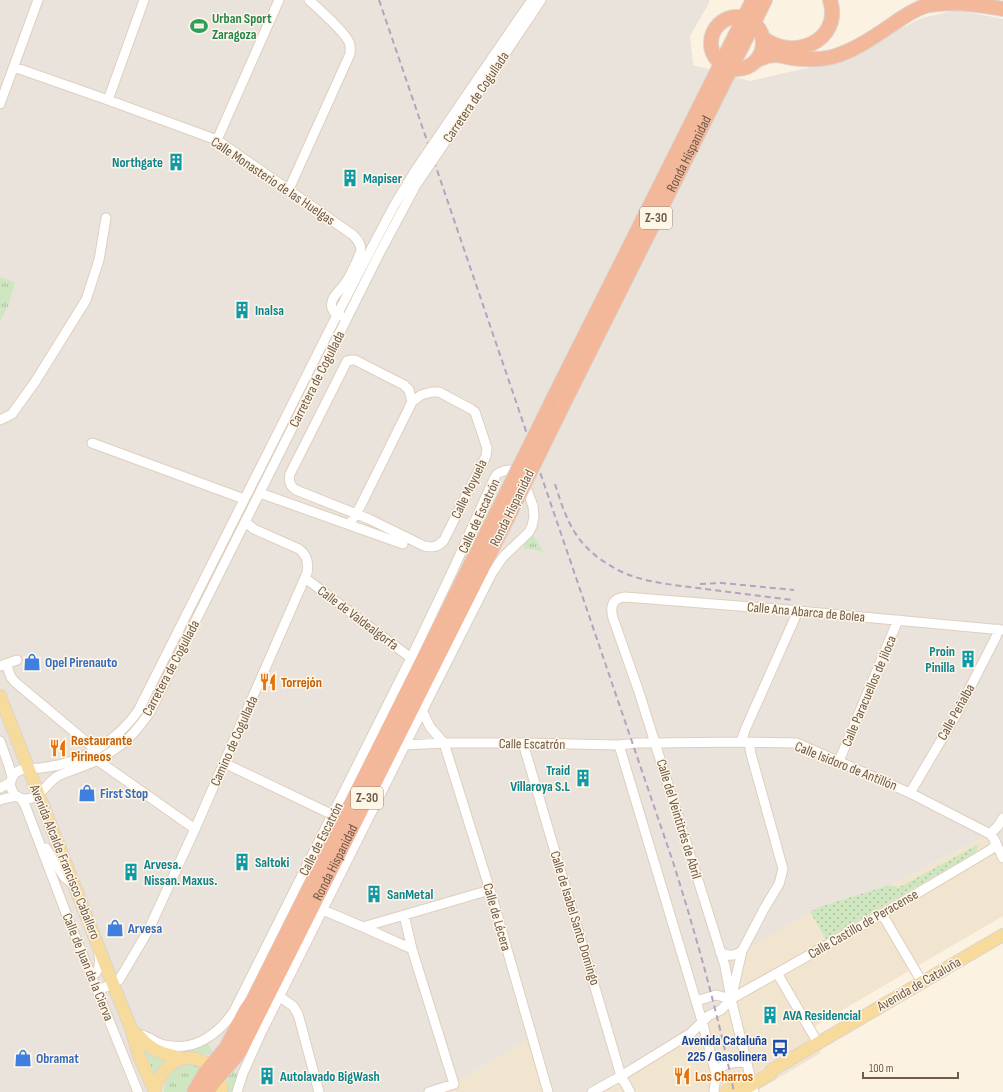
<svg xmlns="http://www.w3.org/2000/svg" width="1003" height="1092" font-family="'Sofia Sans Condensed',sans-serif">
<style>
.residential{fill:#f2e5d0}
.industrial{fill:#eae3dc}
.grass{fill:url(#grass-tufts)}
.park{fill:url(#park-dots)}
.lines{fill:none;stroke-linecap:round;stroke-linejoin:round}
.minor-casing{stroke:#decfbd;stroke-width:11}
.major-casing{stroke:#dad4d0;stroke-width:14}
.highway-casing{stroke:#dad4d0;stroke-width:16}
.minor{stroke:#fff;stroke-width:9}
.major{stroke:#f7db9c;stroke-width:12}
.highway{stroke:#f3b79a;stroke-width:14}
.rail{stroke:#b5a1c3;stroke-width:2;stroke-dasharray:6 4;stroke-linecap:butt}
.minor-bridge-casing{stroke:#decfbd;stroke-width:11;stroke-linecap:butt}
.highway-bridge-casing{stroke:#dad4d0;stroke-width:16;stroke-linecap:butt}
.minor-bridge{stroke:#fff;stroke-width:9}
.highway-bridge{stroke:#f3b79a;stroke-width:14}
.labels{text-anchor:middle;dominant-baseline:central;stroke-width:3;stroke-linejoin:round;paint-order:stroke}
.shield{fill:#fef6e7;stroke:#9b8978;stroke-width:1}
.shield-label{font-size:13px;font-weight:bold;fill:#705a49}
.leisure-label{font-size:14px;font-weight:bold;fill:#27864d;stroke:#fef6e7;text-anchor:start}
.street-label{font-size:14px;fill:#705a49;stroke:#fef6e7}
.culture-label{font-size:14px;font-weight:bold;fill:#0d838f;stroke:#fef6e7;text-anchor:start}
.shop-label{font-size:14px;font-weight:bold;fill:#366cbe;stroke:#fef6e7;text-anchor:start}
.food-label{font-size:14px;font-weight:bold;fill:#c56008;stroke:#fef6e7;text-anchor:start}
.transit-label{font-size:14px;font-weight:bold;fill:#164399;stroke:#fef6e7;text-anchor:end}
</style>
<defs>
<pattern id="grass-tufts" width="24" height="20" patternUnits="userSpaceOnUse"><rect width="24" height="20" fill="#cee7c1"/><path d="M3 7l-1-3M5 7V3M7 7l1-3M15 17l-1-3M17 17v-4M19 17l1-3" fill="none" stroke="#acbe9f"/></pattern>
<pattern id="park-dots" width="8" height="8" patternUnits="userSpaceOnUse"><rect width="8" height="8" fill="#cee7c1"/><path d="M2 2h.1M6 6h.1" fill="none" stroke="#acbe9f" stroke-width="1.8" stroke-linecap="round"/></pattern>
</defs>
<rect width="100%" height="100%" fill="#fbf2e1"/>
<path class="residential" d="M990,834L1003,860V916L810,1029L821,1053L755,1092H592L742,951L822,906L890,885Z
M532,1037L549,1092H429L454,1084Z"/>
<path class="industrial" d="M0,0H709V3L690,36L693,65L750,81L802,69L844,61L891,33L922,18L957,10L1003,19V860L990,834L890,885L822,906L743,951L731,999L702,1021L592,1092H549L532,1037L454,1084L429,1092H0Z"/>
<path class="grass" d="M0,277L15,282L11,296L9,304L0,321Z
M532,533L543,551V552L533,549H525L522,543Z
M207,1042L213,1053L206,1054L193,1052H177L168,1049Z
M139,1043L166,1060L158,1069L155,1074L146,1055L142,1053Z
M190,1064L202,1067L187,1092H164C165,1075 174,1067 190,1064Z
M231,1068L239,1075L233,1092H228C228,1083 226,1076 231,1068Z"/>
<path class="park" d="M979,844L976,852L826,939L810,912L822,906L890,885L898,888Z"/>
<g class="lines">
<g class="minor-casing">
<path id="minor" d="M494,55L532,0
M501,60L541,0
M14,67L108,100L217,140L353,235C358,240 361,244 361,251C357,261 352,273 346,282C341,291 329,297 332,308C334,313 337,315 341,316
M108,100L144,0
M0,104L38,0
M217,140L279,0
M289,189L350,54C350,50 351,46 349,42C344,31 319,9 309,0
M369,253L337,315L138,711C118,739 92,756 59,765C54,766 47,767 41,768C31,769 17,766 12,778C10,782 10,786 12,790C13,794 17,797 20,798C39,804 45,783 58,776C68,771 80,768 91,763C102,758 113,751 122,744C134,735 142,723 150,712L378,256
M0,420L12,414L35,382L86,300L99,260L106,218
M92,443L244,499
M260,493L403,544
M349,525L360,507L412,402L421,395L432,392H439L471,409L475,412L487,448L486,456L444,540C438,547 433,548 424,546L369,519L296,490C290,486 288,481 290,474L347,361L352,360H355L404,385L409,390L412,402
M305,578L411,658
M6,664L11,677L15,682L96,750
M0,666L17,660
M423,712L430,727L444,743L490,890L548,1092
M0,741L8,763L12,777
M741,742L745,730L798,611
M523,743L621,1076L630,1092
M405,745L444,743H523L619,745L638,743H655L741,742L797,743L910,793L990,834L994,839L1003,858
M619,745L702,1021L716,1074L714,1092
M97,760L195,829
M839,761L898,620
M224,763L333,815
M0,788L11,782
M910,793L956,715L996,637L998,629
M21,798L25,805L69,921L138,1092
M0,800L7,798L17,796
M990,834L998,826L1003,818
M46,848L64,877L74,885
M323,910L363,927L412,949
M882,914L922,982
M404,915L412,949L454,1084L429,1092
M363,927L490,890
M720,952C729,957 734,956 742,951
M777,973L818,1043
M92,976C100,971 100,963 99,954
M98,990L113,984L119,980L148,931L195,829L307,573C309,563 307,555 299,549L254,529L245,522
M732,995L742,951L764,909L779,884L783,869L751,754L749,742
M280,997L293,1006L298,1014L319,1092
M696,1001L716,995L731,999
M141,1035C149,1036 155,1043 164,1045C194,1052 218,1035 234,1011L411,658L453,570L493,481L497,474L503,471L511,470L518,474L522,478L525,485L533,506L534,517L532,526L529,532L503,557L492,573L405,745L261,1033L243,1073L237,1092
M716,1074C717,1072 718,1070 720,1068C726,1063 739,1061 747,1063
M592,1092L621,1076L691,1033L708,1016L721,1010L731,999L882,914L980,856L993,848L996,843
M754,1092L731,999L725,966L639,692L613,618C610,607 612,598 625,597L777,609L1003,630"/>
</g>
<g class="major-casing">
<path id="major" d="M0,696L113,984L131,1028L139,1056L155,1092
M131,1029C137,1033 141,1039 147,1044C157,1053 170,1055 182,1058
M154,1088C159,1080 163,1070 170,1065C193,1048 221,1065 222,1092
M726,1092L746,1080
M740,1092L770,1074L772,1070L1003,935"/>
</g>
<g class="highway-casing">
<g id="highway">
<circle cx="737" cy="43" r="26"/>
<path d="M763,38C792,62 843,41 830,0"/>
<path d="M757,60C763,57 770,55 777,55C782,56 787,57 792,58C806,60 819,60 832,57C854,51 874,37 893,24C903,17 913,10 925,6C950,0 978,4 1003,9"/>
<path d="M552,401L753,0"/>
<path id="s1" d="M559,413L765,0"/>
<path d="M194,1092L205,1073L226,1048L246,1010L253,1000L499,508"/>
<path id="s2" d="M207,1092C216,1077 230,1065 240,1051L509,515"/>
</g>
</g>
<use href="#minor" class="minor"/>
<use href="#major" class="major"/>
<use href="#highway" class="highway"/>
<path class="rail" d="M379,0L673,862C697,938 718,1014 734,1092
M555,484C561,503 567,523 580,540C592,555 611,568 629,575C651,583 675,585 698,588C730,592 761,596 792,600
M700,584L722,583L794,590"/>
<g class="minor-bridge-casing">
<path id="minor-bridge" d="M369,253L395,204L415,171L494,55
M378,256L416,185L501,60"/>
</g>
<g class="highway-bridge-casing">
<path id="highway-bridge" d="M499,508L552,401
M509,515L559,413"/>
</g>
<use href="#minor-bridge" class="minor-bridge"/>
<use href="#highway-bridge" class="highway-bridge"/>
</g>
<defs>
<g id="stadium-bare" transform="scale(1.38)"><path d="M0-5a6.5 5 0 1 0 0 10a6.5 5 0 1 0 0-10ZM-3.5-1.8h7v3.6h-7Z" fill="#2e9e5b" stroke="#fef6e7" stroke-width="2.5" paint-order="stroke"/></g>
<g id="building-bare" transform="scale(1.38)"><path d="M-4-6H4V6H1V3H-1V6H-4ZM-2.5-4.3h1.7v1.8h-1.7ZM.8-4.3h1.7v1.8H.8ZM-2.5-1h1.7V.8h-1.7ZM.8-1h1.7V.8H.8Z" fill="#0f9aa8" stroke="#fef6e7" stroke-width="2.5" paint-order="stroke"/></g>
<g id="shop-bare" transform="scale(1.38)"><path d="M-5-2.5h2.3a2.7 3.5 0 0 1 5.4 0H5L5.5 6h-11ZM-1.5-2.5h3a1.5 2.3 0 0 0-3 0Z" fill="#3f7fe0" stroke="#fef6e7" stroke-width="2.5" paint-order="stroke"/></g>
<g id="restaurant-bare" transform="scale(1.38)"><path d="M-5-6h1v4h1v-4h1v4h1v-4h1v5L-1.5 .5V6h-2V.5L-5-1ZM5-6V6H3V1.5H1.5Q1.5-4 5-6Z" fill="#e8710a" stroke="#fef6e7" stroke-width="2.5" paint-order="stroke"/></g>
<g id="bus-bare" transform="scale(1.38)"><path d="M-5-6H5V4H4V6H2V4H-2V6H-4V4H-5ZM-3.5-4V0h7V-4ZM-3.5 1.2v1.5H-2V1.2ZM2 1.2v1.5H3.5V1.2Z" fill="#1a4fb4" stroke="#fef6e7" stroke-width="2.5" paint-order="stroke"/></g>
</defs>
<g fill-rule="evenodd">
<use href="#stadium-bare" x="199" y="26"/>
<use href="#building-bare" x="176" y="162"/>
<use href="#building-bare" x="350" y="178"/>
<use href="#building-bare" x="242" y="310"/>
<use href="#building-bare" x="968" y="659"/>
<use href="#shop-bare" x="32" y="662"/>
<use href="#restaurant-bare" x="268" y="682"/>
<use href="#restaurant-bare" x="58" y="748"/>
<use href="#building-bare" x="583" y="778"/>
<use href="#shop-bare" x="87" y="793"/>
<use href="#building-bare" x="242" y="862"/>
<use href="#building-bare" x="131" y="872"/>
<use href="#building-bare" x="374" y="894"/>
<use href="#shop-bare" x="115" y="928"/>
<use href="#building-bare" x="770" y="1015"/>
<use href="#bus-bare" x="780" y="1048"/>
<use href="#shop-bare" x="23" y="1058"/>
<use href="#building-bare" x="267" y="1076"/>
<use href="#restaurant-bare" x="682" y="1076"/>
</g>
<g class="labels">
<g class="shield">
<rect x="640" y="207" width="32" height="22" rx="3"/>
<rect x="351" y="787" width="32" height="22" rx="3"/>
</g>
<g class="shield-label">
<text x="656" y="218">Z-30</text>
<text x="367" y="798">Z-30</text>
</g>
<g class="leisure-label">
<text x="212" y="18">Urban Sport<tspan x="212" dy="16">Zaragoza</tspan></text>
</g>
<g class="street-label">
<text transform="translate(476 97) rotate(-56)">Carretera de Cogullada</text>
<text stroke="none"><textPath href="#s1" startOffset="290">Ronda Hispanidad</textPath></text>
<text transform="translate(273 181) rotate(34)">Calle Monasterio de las Huelgas</text>
<text transform="translate(317 379) rotate(-63)">Carretera de Cogullada</text>
<text transform="translate(469 489) rotate(-64)">Calle Moyuela</text>
<text transform="translate(512 508) rotate(-64)">Ronda Hispanidad</text>
<text transform="translate(479 516) rotate(-65)">Calle de Escatrón</text>
<text transform="translate(806 612) rotate(5)">Calle Ana Abarca de Bolea</text>
<text transform="translate(358 618) rotate(37)">Calle de Valdealgorfa</text>
<text transform="translate(171 668) rotate(-62)">Carretera de Cogullada</text>
<text transform="translate(869 691) rotate(-67)">Calle Paracuellos de Jiloca</text>
<text transform="translate(956 712) rotate(-61)">Calle Peñalba</text>
<text transform="translate(234 741) rotate(-66)">Camino de Cogullada</text>
<text transform="translate(532 744) rotate(1)">Calle Escatrón</text>
<text transform="translate(846 766) rotate(22)">Calle Isidoro de Antillón</text>
<text transform="translate(679 819) rotate(73)">Calle del Veintitrés de Abril</text>
<text transform="translate(321 839) rotate(-63)">Calle de Escatrón</text>
<text transform="translate(65 862) rotate(68)">Avenida Alcalde Francisco Caballero</text>
<text stroke="none"><textPath href="#s2" startOffset="264">Ronda Hispanidad</textPath></text>
<text transform="translate(497 917) rotate(74)">Calle de Lécera</text>
<text transform="translate(575 918) rotate(73)">Calle de Isabel Santo Domingo</text>
<text transform="translate(863 924) rotate(-30)">Calle Castillo de Peracense</text>
<text transform="translate(88 967) rotate(68)">Calle de Juan de la Cierva</text>
<text transform="translate(919 984) rotate(-30)">Avenida de Cataluña</text>
</g>
<g class="culture-label">
<text x="163" y="162" text-anchor="end">Northgate</text>
<text x="363" y="178">Mapiser</text>
<text x="255" y="310">Inalsa</text>
<text x="955" y="651" text-anchor="end">Proin<tspan x="955" dy="16">Pinilla</tspan></text>
<text x="570" y="770" text-anchor="end">Traid<tspan x="570" dy="16">Villaroya S.L</tspan></text>
<text x="255" y="862">Saltoki</text>
<text x="144" y="864">Arvesa.<tspan x="144" dy="16">Nissan. Maxus.</tspan></text>
<text x="387" y="894">SanMetal</text>
<text x="783" y="1015">AVA Residencial</text>
<text x="280" y="1076">Autolavado BigWash</text>
</g>
<g class="shop-label">
<text x="45" y="662">Opel Pirenauto</text>
<text x="100" y="793">First Stop</text>
<text x="128" y="928">Arvesa</text>
<text x="36" y="1058">Obramat</text>
</g>
<g class="food-label">
<text x="281" y="682">Torrejón</text>
<text x="71" y="740">Restaurante<tspan x="71" dy="16">Pirineos</tspan></text>
<text x="695" y="1076">Los Charros</text>
</g>
<g class="transit-label">
<text x="767" y="1040">Avenida Cataluña<tspan x="767" dy="16">225 / Gasolinera</tspan></text>
</g>
</g>
<path d="M863 1072v6h95v-6" fill="none" stroke="#705a49" stroke-width="2"/>
<text x="869" y="1072" font-size="12" fill="#705a49" stroke="#fef6e7" stroke-width="3" paint-order="stroke">100 m</text>
</svg>
